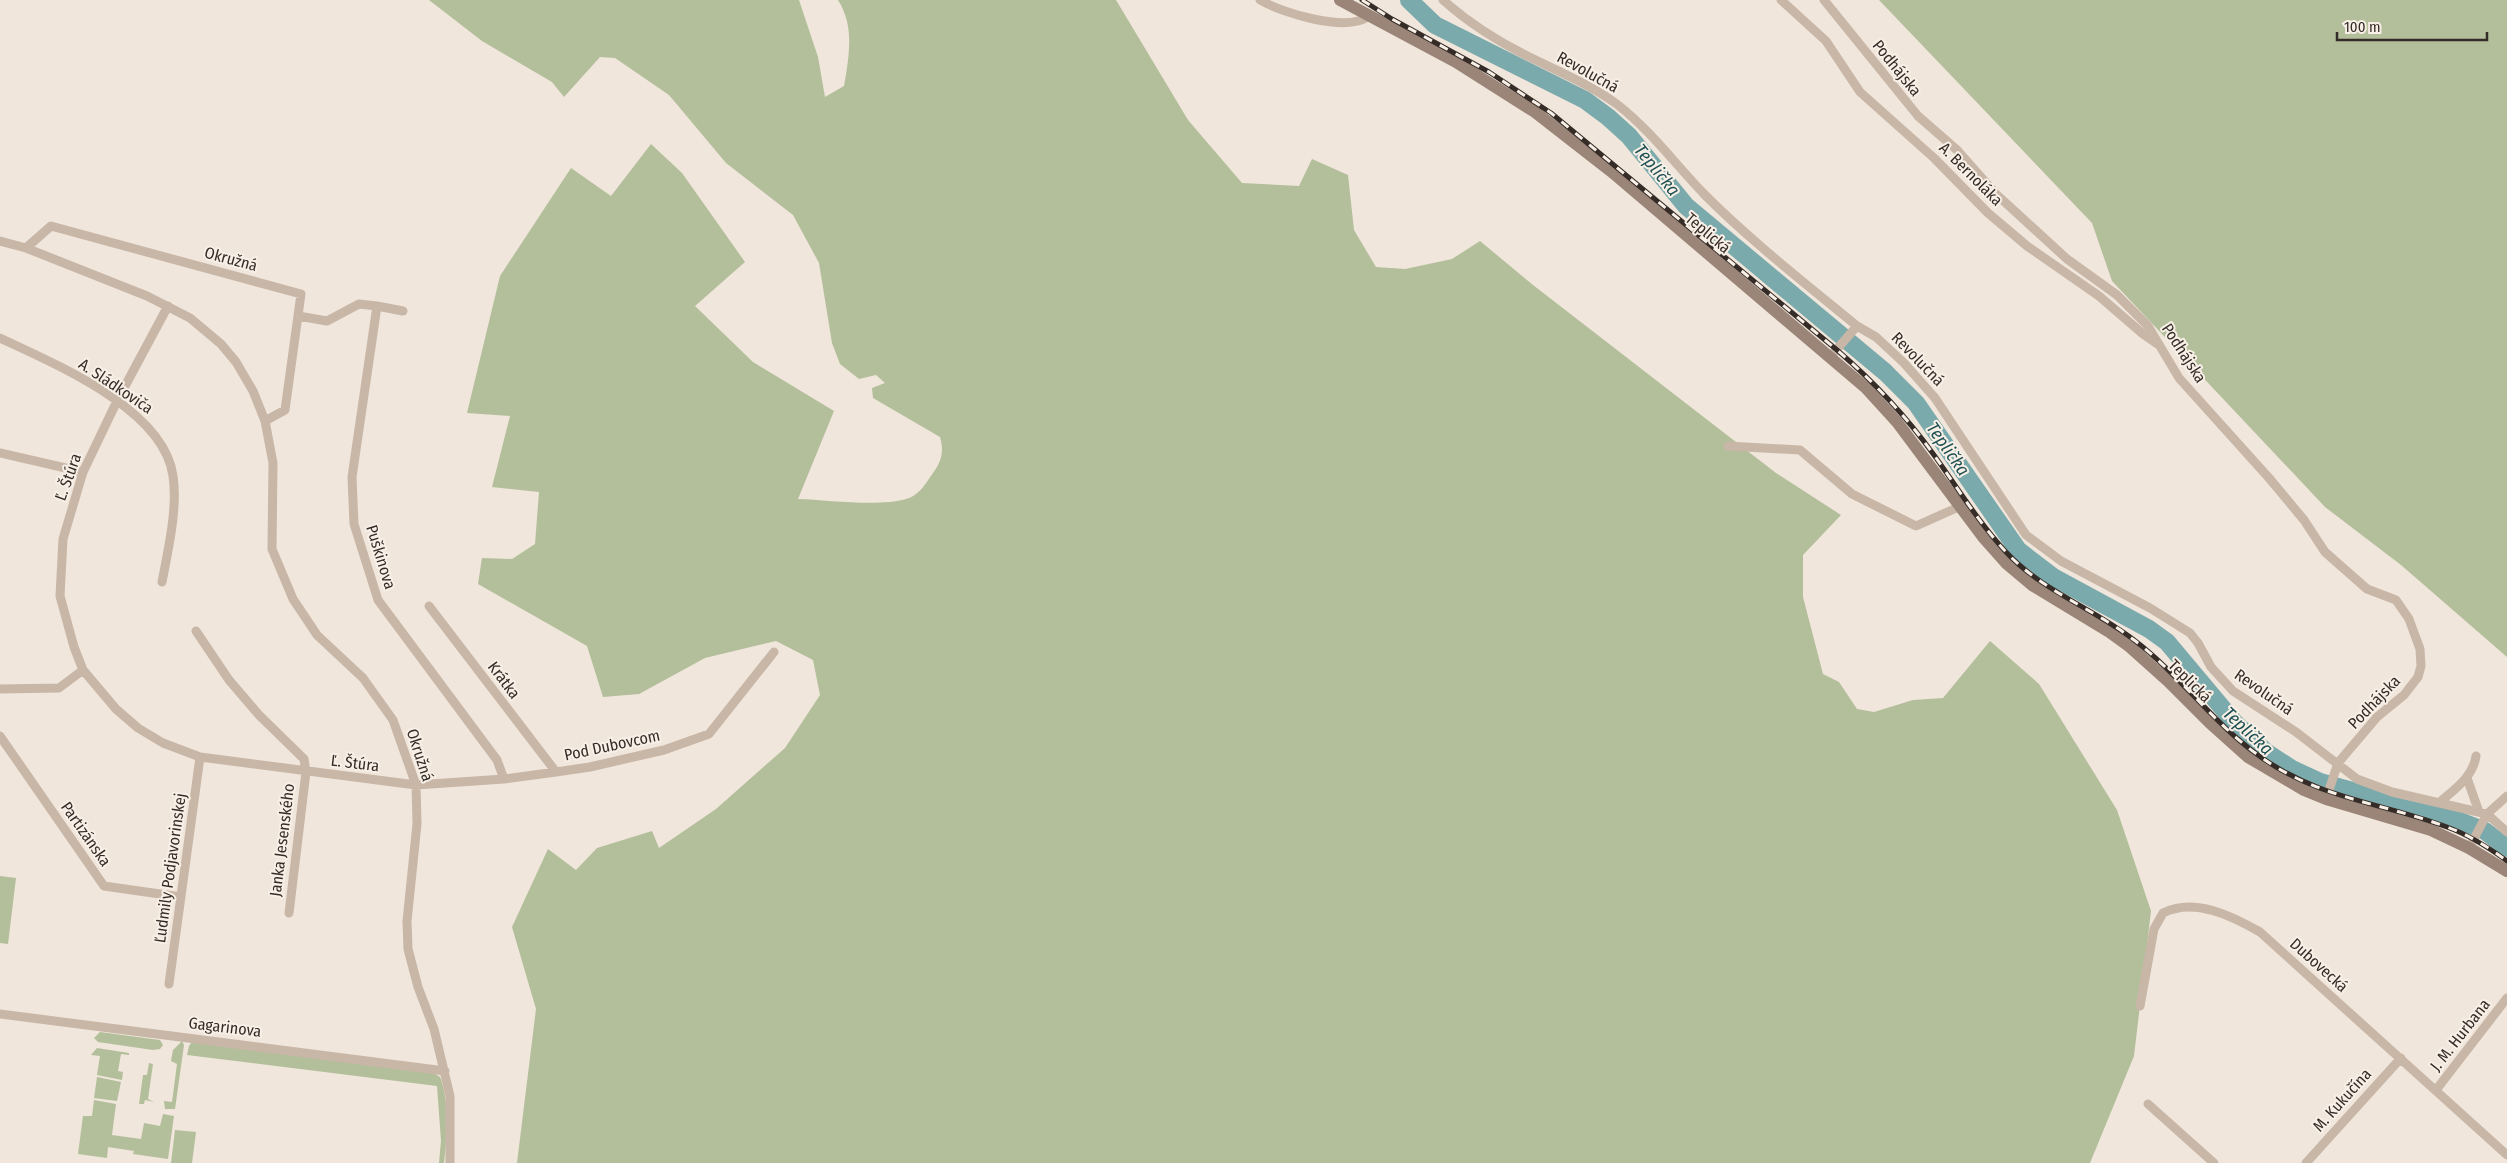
<svg xmlns="http://www.w3.org/2000/svg" width="2507" height="1163" font-family="'Fira Sans Condensed',sans-serif">
<style>
.green{fill:#b3bf9b}
.lines{fill:none;stroke-linecap:round;stroke-linejoin:round}
.river{stroke:#7baaac;stroke-width:18}
.minor{stroke:#c8b6a7;stroke-width:9}
.secondary{stroke:#9b8579;stroke-width:12}
.rail-casing{stroke:#352c27;stroke-width:5}
.rail{stroke:#f8f0e7;stroke-width:3;stroke-dasharray:9;stroke-linecap:butt}
.labels{text-anchor:middle;dominant-baseline:central;stroke-width:4;stroke-linejoin:round;paint-order:stroke}
.street-label{font-size:16px;fill:#352c27;stroke:#f8f0e7}
.water-label{font-size:18px;font-style:italic;fill:#1f5154;stroke:#f8f0e7}
</style>
<rect width="100%" height="100%" fill="#f0e6db"/>
<path class="green" d="M429,0H799L818,57L825,97L844,86C849,56 855,27 838,0H1116L1188,120L1242,183L1299,186L1312,159L1348,175L1354,230L1376,267L1405,269L1452,259L1480,241L1533,285L1776,473L1841,515L1803,555V597L1823,674L1839,682L1857,709L1874,712L1913,700L1943,698L1990,641L2039,684L2117,810L2151,911L2134,1056L2090,1163H517L536,1009L512,927L548,849L576,870L597,848L652,831L659,848L716,809L785,748L820,695L813,660L776,641L705,658L639,694L603,697L587,646L478,584L482,558L512,559L535,544L539,492L492,487L510,416L467,413L500,276L571,168L611,196L651,144L682,173L745,262L695,306L753,362L834,411L798,499C827,500 879,507 906,499C919,496 926,483 933,473C942,461 944,451 940,437L873,398L872,388L885,383L876,375L859,379L840,364L832,343L819,263L793,215L726,163L669,95L615,58L600,57L564,97L552,82L482,41Z
M1879,0H2507V657L2401,565L2325,507L2112,281L2092,223Z
M0,876L16,878L8,944L0,943Z
M100,1032L160,1040L163,1045L160,1049L153,1050L98,1042L94,1038Z
M182,1041L184,1045L175,1109H165L164,1101L172,1102L177,1064L171,1061L173,1050Z
M192,1042L432,1072L440,1077C450,1102 447,1136 444,1163H439L441,1141L437,1086L187,1055L189,1046Z
M97,1048L129,1053V1055L121,1054L118,1071L123,1072L122,1080L97,1075L100,1056L91,1055Z
M149,1063L153,1064L148,1099L154,1102L145,1100L144,1104H139L143,1075H147Z
M97,1077L121,1082L117,1101L94,1098Z
M94,1100L116,1104L112,1135L141,1139L144,1123L160,1126L163,1114L174,1116L168,1159L133,1154L134,1151L108,1147L107,1158L78,1154L83,1116H92Z
M175,1130L196,1132L192,1163H171Z"/>
<g class="lines">
<path class="river" d="M1409,0L1435,25L1585,100L1608,117L1629,136L1686,206L1885,372L1916,403L2018,550L2053,577L2149,629L2167,642L2235,723L2266,752L2292,769L2320,782L2460,821L2485,831L2507,848"/>
<path class="minor" d="M1260,0C1282,13 1347,33 1369,16
M1443,0C1472,26 1507,47 1542,63C1568,76 1594,87 1618,105C1651,131 1676,165 1705,195C1752,242 1805,283 1857,326L1876,337L1904,363L1935,398L2026,535L2061,561L2150,608L2190,633L2198,643L2211,667L2233,691L2296,732L2357,779L2392,792L2487,814L2507,832
M1781,0L1826,41L1860,92L1934,158L1988,213L2027,246L2099,296L2143,334L2159,345
M1824,0L1918,116L1957,150L1996,194L2067,259L2117,295L2148,326L2179,378L2269,478L2304,520L2325,552L2367,589L2396,600L2409,619L2420,649L2421,666L2418,677L2404,695L2377,717L2338,763L2326,799
M0,241L26,248L147,296L190,318L221,344L236,362L253,391L265,421L273,463L272,549L293,599L317,635L363,678L393,720L416,785L417,824L407,921L408,949L418,987L434,1029L450,1096V1163
M26,248L51,226L301,294L285,410L265,421
M168,306L117,401L83,472L63,539L60,596L74,647L83,670L116,709L138,728L163,743L200,757L416,785L504,779L556,772L590,767L664,750L709,734L774,652
M377,306L403,311
M298,316L327,321L359,304L377,306L352,477L354,524L378,600L497,760L504,779
M0,338C55,364 164,409 173,476C178,508 168,550 162,582
M1831,356L1857,326
M1728,446L1800,450L1852,494L1916,526L1961,506
M0,453L83,472
M429,606L556,772
M196,631L229,680L259,715L304,759L306,772L289,913
M0,689L59,688L83,670
M0,736L104,886L181,897
M2467,778L2479,812
M2440,802C2455,789 2473,777 2476,756
M2469,848L2487,814L2507,796
M169,984L200,757
M2140,1006L2154,929L2163,913C2194,897 2232,916 2260,932L2507,1155
M0,1014L445,1071
M2436,1090L2507,998
M2148,1104L2214,1163
M2306,1163L2401,1058"/>
<path class="secondary" d="M1340,0L1456,62L1535,112L1612,172L1866,388L1897,422L1983,537L2007,564L2032,585L2108,631L2130,647L2168,681L2210,723L2248,757L2304,790L2326,799L2431,830L2469,848L2507,871"/>
<g class="rail-casing">
<path id="rail" d="M1362,0L1392,19L1489,72L1551,113L1837,350C1873,381 1906,416 1934,455C1957,487 1979,523 2006,552C2042,591 2093,608 2134,640C2179,674 2212,722 2258,755C2318,799 2380,802 2447,827C2469,835 2488,847 2507,861"/>
</g>
<use href="#rail" class="rail"/>
</g>
<g class="labels">
<g class="street-label">
<text transform="translate(1897 68) rotate(51)">Podhájska</text>
<text transform="translate(1588 72) rotate(29)">Revolučná</text>
<text transform="translate(1971 174) rotate(45)">A. Bernoláka</text>
<text transform="translate(1708 233) rotate(40)">Teplická</text>
<text transform="translate(231 259) rotate(15)">Okružná</text>
<text transform="translate(2184 353) rotate(57)">Podhájska</text>
<text transform="translate(1918 359) rotate(46)">Revolučná</text>
<text transform="translate(116 386) rotate(34)">A. Sládkoviča</text>
<text transform="translate(68 477) rotate(-70)">Ľ. Štúra</text>
<text transform="translate(381 557) rotate(73)">Puškinova</text>
<text transform="translate(504 680) rotate(53)">Krátka</text>
<text transform="translate(2190 681) rotate(45)">Teplická</text>
<text transform="translate(2264 692) rotate(35)">Revolučná</text>
<text transform="translate(2374 702) rotate(-46)">Podhájska</text>
<text transform="translate(612 745) rotate(-12)">Pod Dubovcom</text>
<text transform="translate(420 755) rotate(72)">Okružná</text>
<text transform="translate(355 763) rotate(7)">Ľ. Štúra</text>
<text transform="translate(86 834) rotate(55)">Partizánska</text>
<text transform="translate(282 840) rotate(-83)">Janka Jesenského</text>
<text transform="translate(170 868) rotate(-82)">Ľudmily Podjavorinskej</text>
<text transform="translate(2319 965) rotate(42)">Dubovecká</text>
<text transform="translate(225 1027) rotate(7)">Gagarinova</text>
<text transform="translate(2460 1035) rotate(-52)">J. M. Hurbana</text>
<text transform="translate(2342 1100) rotate(-48)">M. Kukučína</text>
</g>
<g class="water-label">
<text transform="translate(1657 170) rotate(51)">Teplička</text>
<text transform="translate(1948 449) rotate(55)">Teplička</text>
<text transform="translate(2248 731) rotate(43)">Teplička</text>
</g>
</g>
<path d="M2337 32v8h150v-8" fill="none" stroke="#352c27" stroke-width="2.5"/>
<text x="2344" y="32" font-size="15" fill="#352c27" stroke="#f8f0e7" stroke-width="4" paint-order="stroke">100 m</text>
</svg>
